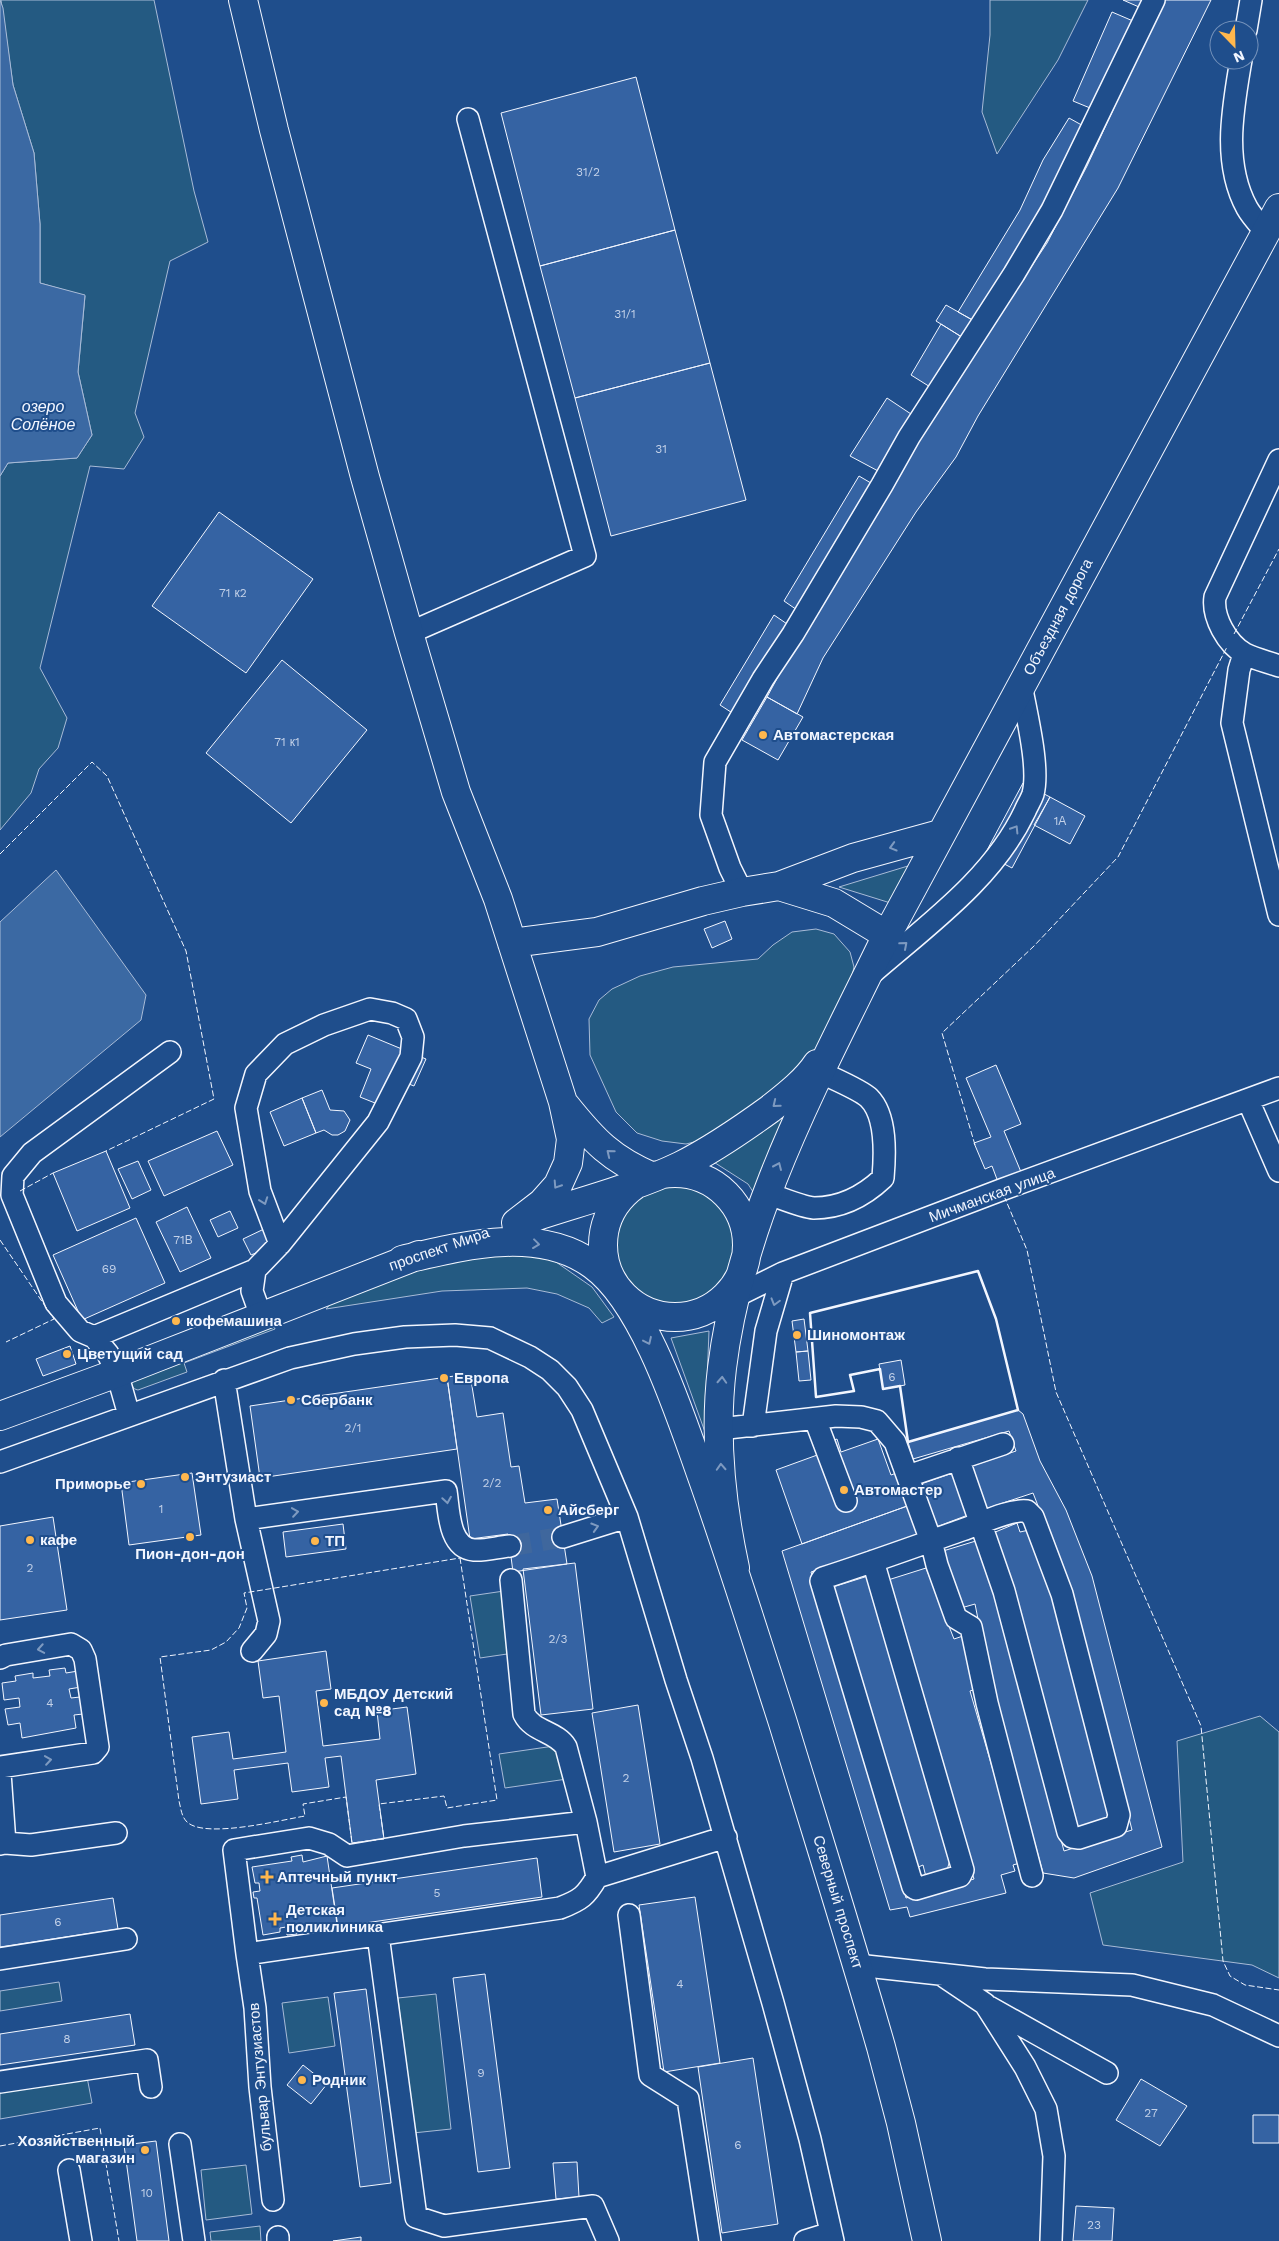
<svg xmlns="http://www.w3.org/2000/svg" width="1279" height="2241" font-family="'Work Sans',sans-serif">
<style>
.green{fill:#245a82;stroke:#a8bbd7}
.water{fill:#3b69a3;stroke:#a8bbd7}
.building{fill:#3563a3;stroke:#f2f6ff}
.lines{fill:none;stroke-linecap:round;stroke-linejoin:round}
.minor-tunnel{stroke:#3f679d;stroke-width:21;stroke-dasharray:21 11;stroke-linecap:butt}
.minor-casing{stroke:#f2f6ff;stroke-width:24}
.major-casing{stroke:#f2f6ff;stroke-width:30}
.minor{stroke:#1f4e8c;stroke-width:21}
.major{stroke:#1f4e8c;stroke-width:28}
.fence{stroke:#f2f6ff;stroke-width:1;stroke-dasharray:6 2.5;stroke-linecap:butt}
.wall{stroke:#f2f6ff;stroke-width:2.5}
.oneway{stroke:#7e9ac0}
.poi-dot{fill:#ffb74d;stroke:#1f4e8c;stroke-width:2}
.labels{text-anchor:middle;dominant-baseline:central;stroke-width:4;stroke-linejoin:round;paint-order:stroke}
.number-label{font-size:12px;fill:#c3d1e8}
.street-label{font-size:15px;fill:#f2f6ff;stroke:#1f4e8c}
.poi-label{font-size:15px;font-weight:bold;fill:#f2f6ff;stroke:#1f4e8c;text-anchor:start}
.water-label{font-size:16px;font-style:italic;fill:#f2f6ff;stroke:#1f4e8c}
</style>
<rect width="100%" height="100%" fill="#1f4e8c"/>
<path class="green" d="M1,0H154L194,191L208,242L170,261L135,413L144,437L124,469L90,466L40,668L67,718L58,748L39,769L31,793L0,830V476L8,463L77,458L92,435L78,372L85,296L40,283V224L34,153L13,85Z
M990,0H1088L1058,60L997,154L982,112L990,35Z
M921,862L897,905L839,887Z
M816,929L834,934L850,952L854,967L850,985L827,1033L807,1063L756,1109L706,1139L686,1144L662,1141L637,1133L616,1112L590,1055L589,1019L599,1000L612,989L640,976L673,967L758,959L773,945L792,932Z
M792,1109L757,1198L748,1184L709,1159Z
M615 1244a60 60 0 1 1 120 0a60 60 0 1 1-120 0Z
M474,1250L534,1254L556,1262L592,1287L614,1317L602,1323L589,1308L557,1294L527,1288L442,1291L326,1309L342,1291Z
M272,1321L275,1329L184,1363L187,1372L138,1390C132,1389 131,1384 131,1378Z
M709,1331L705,1432L671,1338Z
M504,1591L514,1653L480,1658L470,1596Z
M1260,1716L1279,1732V1978L1252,1965L1103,1945L1090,1893L1183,1862L1177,1741Z
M561,1745L567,1779L505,1788L499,1754Z
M59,1982L62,2001L0,2011V1991Z
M436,1994L451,2129L413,2133L398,1998Z
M328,1997L335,2046L289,2053L282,2003Z
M87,2077L92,2103L0,2119V2093Z
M246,2165L252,2214L206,2220L201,2170Z
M260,2226L261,2241H211L210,2232Z"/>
<path class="water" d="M0,0L3,8L13,85L34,153L40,224V283L85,295L78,372L92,435L77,458L8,463L0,476Z
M56,870L146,995L141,1020L0,1137V922Z"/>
<path class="building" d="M1123,0H1142L1139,7Z
M1164,0H1211L1118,188L978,416L956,457L916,512L823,658L797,714L767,697L786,662L953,385L1047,243L1087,166Z
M1112,12L1133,21L1095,110L1073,101Z
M636,77L675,230L540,266L501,113Z
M1069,118L1087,128L976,322L958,312L1020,210L1043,160Z
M675,230L710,363L575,398L540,266Z
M946,305L976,322L965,339L936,321Z
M941,324L965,339L935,390L911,375Z
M710,363L746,500L611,536L575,398Z
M887,398L914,416L880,472L850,456Z
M859,476L876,486L800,612L784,601Z
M219,512L313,579L246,673L152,606Z
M774,615L790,626L737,716L720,705Z
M282,660L367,730L291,823L206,753Z
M767,697L803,717L778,760L742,740Z
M1023,783L1050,797L1012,868L985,854Z
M1050,797L1085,816L1070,844L1034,825Z
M725,921L732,939L712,948L704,929Z
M368,1035L426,1059L414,1086L391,1077L380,1105L360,1097L371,1069L356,1063Z
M996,1065L1021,1124L1004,1131L1021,1172L998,1182L992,1166L985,1169L974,1143L991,1137L966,1078Z
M322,1090L330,1110L344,1111L350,1120L345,1131L338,1135H332L324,1130L316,1133L302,1098Z
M302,1098L316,1133L284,1146L270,1112Z
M217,1131L233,1165L164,1196L148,1161Z
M106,1151L130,1208L77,1231L53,1173Z
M138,1161L151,1190L132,1199L118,1169Z
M187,1207L211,1258L180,1272L156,1222Z
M230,1211L238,1228L218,1237L210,1220Z
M136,1218L165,1283L82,1320L53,1255Z
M264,1229L272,1246L251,1255L243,1239Z
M804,1319L808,1351L796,1352L792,1321Z
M70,1346L76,1364L43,1376L36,1359Z
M808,1351L811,1380L799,1381L796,1352Z
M901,1360L905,1385L883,1389L879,1364Z
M470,1374L477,1417L503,1413L511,1467L519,1466L525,1503L557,1499L567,1564L513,1572L508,1534L470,1539L447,1377Z
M447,1377L457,1449L260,1478L250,1406Z
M1018,1410L1023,1414L1040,1461L1066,1510L1092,1576L1162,1847L1074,1878L1043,1873L990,1679L975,1604L961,1608L943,1551L979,1540L996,1595L1064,1851L1132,1830L1073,1595L1033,1493L985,1509L969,1467L1016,1451L1009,1431L913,1459L908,1442Z
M837,1439L841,1452L878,1439L891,1475L899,1472L910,1505L802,1544L776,1470L820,1454L818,1446Z
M192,1473L201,1535L129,1545L121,1483Z
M953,1473L968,1515L936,1527L921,1484Z
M910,1505L920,1534L811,1572L887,1829L906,1898L974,1879L888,1580L926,1568L954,1639L966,1635L976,1689L970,1691L1020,1863L1013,1865L1015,1871L1001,1875L1006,1893L910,1917L907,1907L890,1910L782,1551Z
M53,1517L67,1610L0,1620V1526Z
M1017,1523L1020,1532L1029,1530L1053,1601L1111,1819L1077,1830L993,1533Z
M343,1524L346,1549L286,1557L283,1532Z
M575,1563L593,1709L541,1715L523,1569Z
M868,1576L950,1860L947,1870L926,1877L923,1865L916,1868L833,1587Z
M326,1651L331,1689L316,1691L323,1746L380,1739L377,1711L407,1707L416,1774L376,1780L384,1839L352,1843L341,1756L325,1758L329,1787L292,1792L288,1763L234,1770L238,1799L201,1804L192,1737L229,1732L233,1759L286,1752L279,1696L263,1698L258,1661Z
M65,1668L66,1673L78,1671L81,1687L69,1689L71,1698L80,1697L83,1714L74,1715L76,1728L22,1738L20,1723L8,1725L5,1709L20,1707L19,1698L4,1700L2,1683L16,1681L15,1676L33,1673V1678L50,1676L49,1670Z
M638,1705L660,1844L614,1852L592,1713Z
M302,1855L303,1862L327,1856L337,1924L296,1929L297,1934L287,1935L286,1927L280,1928V1932L263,1935L257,1898H254L253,1892L260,1891L259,1883H255L252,1867L292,1861L291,1857Z
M537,1858L542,1897L338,1927L332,1888Z
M695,1897L720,2063L664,2072L639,1905Z
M113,1898L118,1929L0,1947V1915Z
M485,1974L510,2168L478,2172L453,1978Z
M366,1989L391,2183L360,2187L334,1993Z
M130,2014L135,2045L0,2065V2034Z
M753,2058L778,2224L722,2233L698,2067Z
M303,2065L327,2084L311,2104L287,2085Z
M1141,2079L1187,2106L1160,2146L1116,2120Z
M1253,2115H1279V2143H1253Z
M156,2141L169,2241H137L124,2145Z
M577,2162L579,2197L556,2199L553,2163Z
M1076,2206L1114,2208L1112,2241H1073Z
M361,2237V2241H333Z"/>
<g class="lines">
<path class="minor-tunnel" d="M510,1546L563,1537"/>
<g class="minor-casing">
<path id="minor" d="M1246,30L1251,0
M1241,60C1233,108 1222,162 1247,208C1252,217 1260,225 1266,232
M1279,460L1215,597C1212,617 1227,644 1245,654C1255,659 1268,662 1279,666
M409,633L585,556L468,119
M1244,654L1239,670L1232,723L1279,915
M742,892L730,868L711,815L715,762L763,679L793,634L882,485L909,437L1014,274L1052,210L1154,0
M871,974C926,926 993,879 1025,811C1027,806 1031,800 1033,794C1040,767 1026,713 1021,684
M1248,1100L1279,1171
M766,1193C779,1197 801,1207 814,1208C842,1208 864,1196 883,1178C885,1155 887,1116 869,1098C861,1090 832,1078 820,1072
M255,1270L252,1291L261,1316
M708,1310L783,1273L1001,1190L1279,1088
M94,1337L255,1270L280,1244L378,1122L411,1057L413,1037L406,1019L392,1013L370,1009L324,1025L285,1044L256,1074L246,1108L260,1191L280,1244
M224,1380L246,1519L269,1621L266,1634L252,1651
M129,1415L117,1373L108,1354L94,1337L80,1331L56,1303L12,1195L13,1176L32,1153L170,1052
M815,1419L846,1501
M753,1426L766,1331L783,1273
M719,1429L836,1416L861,1417L877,1421L895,1442L931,1541L937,1565L956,1618L971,1627L987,1703L1032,1876
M0,1462L290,1358L354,1344L405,1337L455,1335L490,1338L530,1357L550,1370L567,1387L582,1410L627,1517L676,1680L702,1758L773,2003L810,2139L833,2241
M908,1476L1003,1444
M246,1519L446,1491C449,1509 448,1548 474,1550C485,1551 498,1547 510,1546
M563,1537L627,1517
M873,1561L963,1870L960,1876L916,1889L913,1887L821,1581L823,1578C870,1563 916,1546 962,1530C980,1524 1009,1509 1027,1511L1033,1517L1062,1594L1119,1815L1116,1826L1079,1838L1072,1837L1068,1832L1004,1591L958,1458
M511,1580L524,1714C533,1732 556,1731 566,1747L586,1822
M0,1658L6,1655L71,1644L81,1650L85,1659L98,1747L93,1753L0,1767
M0,1773L5,1843L0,1844
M5,1843L31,1845L116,1833
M597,1877L586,1822L464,1836L347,1856L329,1844L309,1838L234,1850L247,1954L560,1908C581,1900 586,1896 597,1877L726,1837
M629,1915L650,2075L688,2099L710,2241
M378,1935L416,2217L444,2226L593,2206L608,2241
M247,1954L255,2008L260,2087L273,2200
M0,1959L126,1939
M857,1965L985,1979L1132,1985L1213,2005L1279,2036
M945,1977L985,2004L1025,2067L1046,2109L1054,2156L1051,2241
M989,2007L1107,2073
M0,2082L147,2060L151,2087
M180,2144L194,2241
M69,2170L81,2241
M278,2237V2241
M805,2241L831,2233"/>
</g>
<g class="major-casing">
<path id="major" d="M243,0L274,130L365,477L409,633L456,792L498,899L563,1102L571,1139L568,1163L558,1185L542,1203L516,1223
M779,886L834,903L887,935
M512,943L597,932L703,901L742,892L779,886L853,858L940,834
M566,1106C594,1141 611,1159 653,1177
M603 1245a72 72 0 1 1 144 0a72 72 0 1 1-144 0Z
M528,1219C578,1202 632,1189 680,1166C712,1150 741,1130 770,1109C785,1097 806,1081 817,1064
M402,1260C462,1246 538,1225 593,1265C644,1302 679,1412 700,1471C730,1555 756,1639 783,1723C816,1831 850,1939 881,2047L901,2123L927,2241
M0,1416L117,1373L419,1255
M735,1568C721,1503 714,1434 722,1368C741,1213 820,1074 887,935L1279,208"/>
</g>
<use href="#minor" class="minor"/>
<use href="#major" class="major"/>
<path class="fence" d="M1234,634L1279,549
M0,854L92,762L107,776L186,951L214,1099L106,1151
M975,1145L942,1033L1034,946L1118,857L1227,647
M20,1191L53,1173
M1004,1196L1027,1250L1056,1392L1201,1726L1223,1961L1230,1976L1245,1985L1279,1990
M0,1240L54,1319L6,1342
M460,1558L497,1800L447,1808L444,1796L379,1804L384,1839L352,1843L346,1797L303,1804L305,1816C281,1820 205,1839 187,1822C181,1816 181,1808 179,1801L160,1657L211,1650L226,1642L239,1628L247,1608L244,1593Z
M0,2146L100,2128L119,2241"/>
<path class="wall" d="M978,1271L996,1319L1018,1410L908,1442L900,1386L883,1389L880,1369L850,1375L854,1391L816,1397L810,1313Z"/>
</g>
<defs><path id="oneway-chevron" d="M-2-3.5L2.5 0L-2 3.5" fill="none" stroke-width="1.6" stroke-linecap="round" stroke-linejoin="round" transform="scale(1.25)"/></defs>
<g class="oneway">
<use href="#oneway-chevron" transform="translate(1015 829) rotate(-58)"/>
<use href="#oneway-chevron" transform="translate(893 847) rotate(164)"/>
<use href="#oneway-chevron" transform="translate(904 945) rotate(-41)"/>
<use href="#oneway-chevron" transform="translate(776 1104) rotate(141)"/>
<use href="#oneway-chevron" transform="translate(610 1153) rotate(-141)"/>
<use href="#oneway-chevron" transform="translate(778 1166) rotate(-66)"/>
<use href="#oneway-chevron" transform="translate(557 1185) rotate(123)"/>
<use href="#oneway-chevron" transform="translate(264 1201) rotate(70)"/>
<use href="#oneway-chevron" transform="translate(536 1244) rotate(7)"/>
<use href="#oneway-chevron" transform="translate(775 1302) rotate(106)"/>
<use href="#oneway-chevron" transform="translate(648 1341) rotate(65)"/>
<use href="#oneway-chevron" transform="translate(722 1380) rotate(-87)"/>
<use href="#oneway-chevron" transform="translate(721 1467) rotate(-93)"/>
<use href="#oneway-chevron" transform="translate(447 1500) rotate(81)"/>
<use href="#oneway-chevron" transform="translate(295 1512) rotate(-8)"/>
<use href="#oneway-chevron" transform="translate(595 1527) rotate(-17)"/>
<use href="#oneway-chevron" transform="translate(41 1649) rotate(170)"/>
<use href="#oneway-chevron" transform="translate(48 1760) rotate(-8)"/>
</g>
<g class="poi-dot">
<circle cx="763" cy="735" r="5"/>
<circle cx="176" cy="1321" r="5"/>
<circle cx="797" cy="1335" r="5"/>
<circle cx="67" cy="1354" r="5"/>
<circle cx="444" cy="1378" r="5"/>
<circle cx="291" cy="1400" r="5"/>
<circle cx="185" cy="1477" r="5"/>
<circle cx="141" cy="1484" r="5"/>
<circle cx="844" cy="1490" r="5"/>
<circle cx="548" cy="1510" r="5"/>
<circle cx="190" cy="1537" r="5"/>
<circle cx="30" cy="1540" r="5"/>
<circle cx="315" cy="1541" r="5"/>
<circle cx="324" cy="1703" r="5"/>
<path d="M264.5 1869.5h5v5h5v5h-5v5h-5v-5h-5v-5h5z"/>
<path d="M272.5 1911.5h5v5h5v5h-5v5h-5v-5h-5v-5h5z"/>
<circle cx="302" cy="2080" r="5"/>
<circle cx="145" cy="2150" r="5"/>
</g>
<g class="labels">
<g class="number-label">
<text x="588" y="172">31/2</text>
<text x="625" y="314">31/1</text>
<text x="661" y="449">31</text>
<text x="233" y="593">71 к2</text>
<text x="287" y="742">71 к1</text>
<text x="1060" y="821">1А</text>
<text x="183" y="1240">71В</text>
<text x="109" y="1269">69</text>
<text x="892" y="1377">6</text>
<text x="353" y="1428">2/1</text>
<text x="492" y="1483">2/2</text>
<text x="161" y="1509">1</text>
<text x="30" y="1568">2</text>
<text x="558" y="1639">2/3</text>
<text x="50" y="1703">4</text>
<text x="626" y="1778">2</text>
<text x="437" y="1893">5</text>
<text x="58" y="1922">6</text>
<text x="680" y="1984">4</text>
<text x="67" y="2039">8</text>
<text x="481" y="2073">9</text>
<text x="1151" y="2113">27</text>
<text x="738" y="2145">6</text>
<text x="147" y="2193">10</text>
<text x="1094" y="2225">23</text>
</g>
<g class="street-label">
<text transform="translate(1058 617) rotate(-62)">Объездная дорога</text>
<text transform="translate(992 1195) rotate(-20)">Мичманская улица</text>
<text transform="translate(439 1249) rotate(-19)">проспект Мира</text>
<text transform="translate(838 1902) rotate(73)">Северный проспект</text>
<text transform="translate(260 2077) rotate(-95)">бульвар Энтузиастов</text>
</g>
<g class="poi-label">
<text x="773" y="735">Автомастерская</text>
<text x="186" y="1321">кофемашина</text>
<text x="807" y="1335">Шиномонтаж</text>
<text x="77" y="1354">Цветущий сад</text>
<text x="454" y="1378">Европа</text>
<text x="301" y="1400">Сбербанк</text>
<text x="195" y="1477">Энтузиаст</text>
<text x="131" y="1484" text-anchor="end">Приморье</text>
<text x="854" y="1490">Автомастер</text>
<text x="558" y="1510">Айсберг</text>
<text x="40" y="1540">кафе</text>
<text x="325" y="1541">ТП</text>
<text x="190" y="1554" text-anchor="middle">Пион-дон-дон</text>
<text x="334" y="1694">МБДОУ Детский<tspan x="334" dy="17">сад №8</tspan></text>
<text x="277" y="1877">Аптечный пункт</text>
<text x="286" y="1910">Детская<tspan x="286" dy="17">поликлиника</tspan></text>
<text x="312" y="2080">Родник</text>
<text x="135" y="2141" text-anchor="end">Хозяйственный<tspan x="135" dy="17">магазин</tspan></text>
</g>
<g class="water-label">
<text x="43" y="406">озеро<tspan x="43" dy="18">Солёное</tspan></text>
</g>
</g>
<g transform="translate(1234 45) rotate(157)"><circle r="24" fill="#1f4e8c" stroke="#7391ba"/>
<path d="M0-4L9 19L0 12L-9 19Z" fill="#ffb74d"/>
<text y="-8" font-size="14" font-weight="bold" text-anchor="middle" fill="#f2f6ff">N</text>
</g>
</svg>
